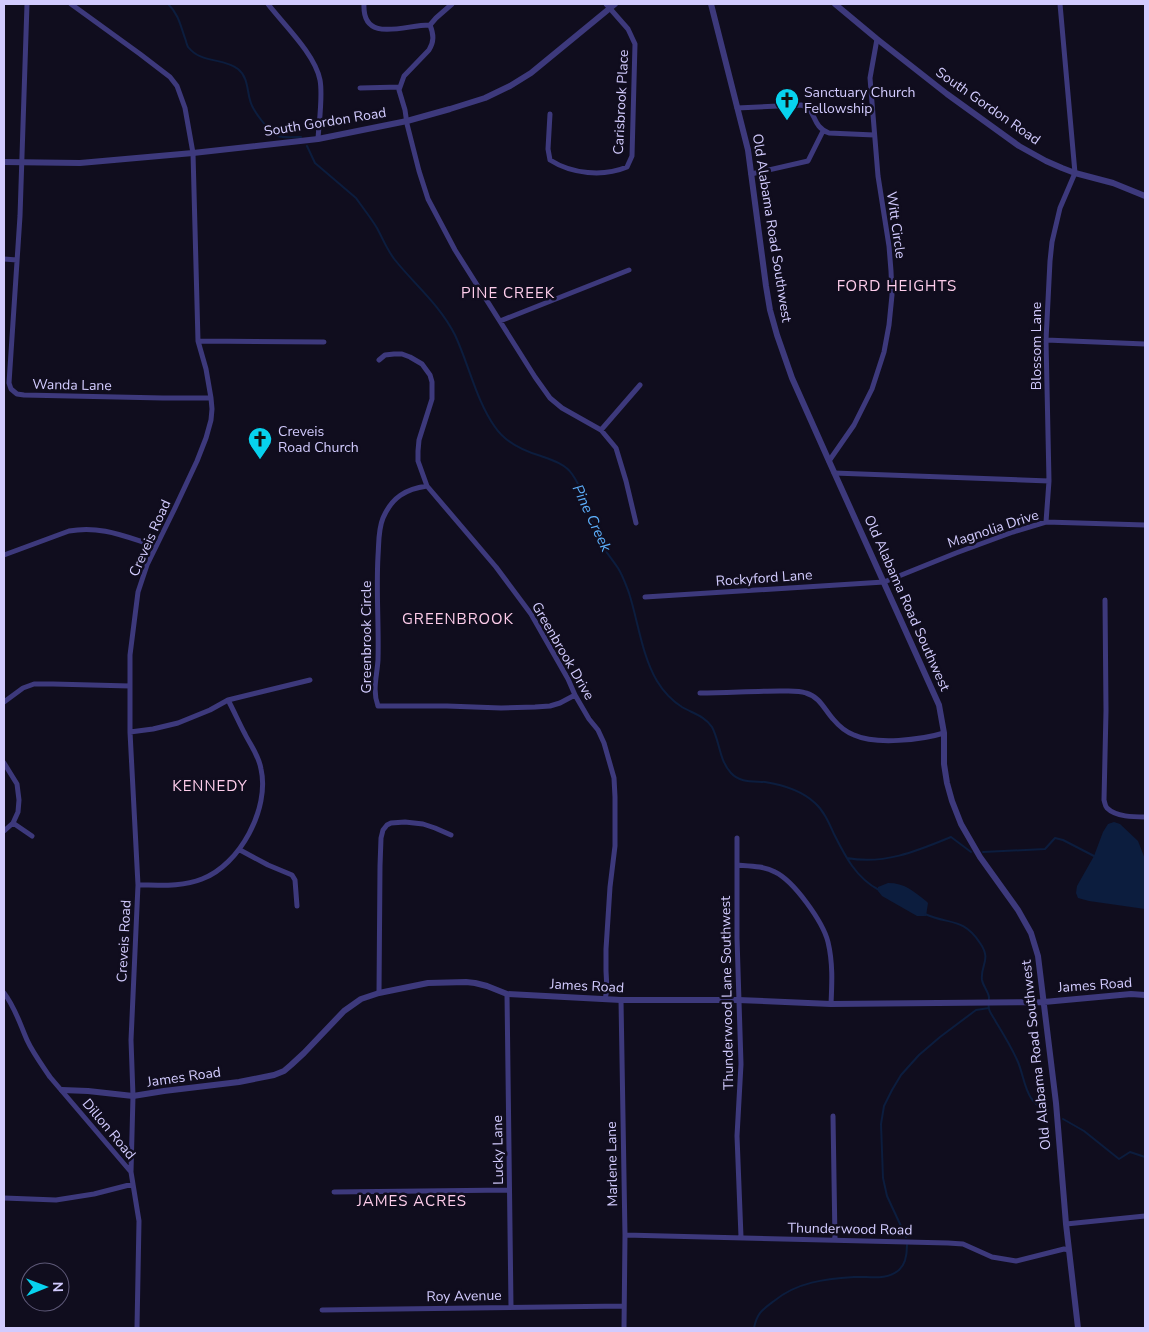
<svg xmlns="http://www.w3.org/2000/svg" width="1149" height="1332" font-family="'Nunito Sans',sans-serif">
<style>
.water{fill:#0c1d3e}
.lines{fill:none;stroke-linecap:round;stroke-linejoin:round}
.stream{stroke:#0c1d3e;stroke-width:2}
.minor{stroke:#3d397c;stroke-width:5}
.tertiary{stroke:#3d397c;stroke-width:6}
.labels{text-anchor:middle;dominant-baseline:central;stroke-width:5;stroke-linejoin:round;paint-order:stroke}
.poi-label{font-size:14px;fill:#d2cbfe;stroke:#100d1e;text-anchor:start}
.street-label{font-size:14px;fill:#d2cbfe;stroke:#100d1e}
.neighbourhood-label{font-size:15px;letter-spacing:1px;fill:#fecdeb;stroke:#100d1e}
.water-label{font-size:15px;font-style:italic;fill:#5caefa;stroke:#100d1e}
</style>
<rect width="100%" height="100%" fill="#100d1e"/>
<path class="water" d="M1114,822L1120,824L1138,841L1145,859V909L1089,901L1078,898L1076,893L1077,886L1094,856L1103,832L1108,824Z
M888,883C905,883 913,891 926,901L928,903L926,916H917L882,896L878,891V887Z"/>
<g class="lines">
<path class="stream" d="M168,4C179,14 181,28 186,41C186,42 188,48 189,48C201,63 224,58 238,69C248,77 247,90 250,100C252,110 269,132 278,136C283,138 296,137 301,137
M307,146L315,163L356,198C363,208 371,218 377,228C383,239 387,250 395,260C415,285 440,305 455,335C469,365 476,400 495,427C505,442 524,451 541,456C552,460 565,464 572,474C586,494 590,520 600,542C605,551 612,559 618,568C623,576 626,585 629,593C638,621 642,656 657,681C663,691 671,700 682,707C692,713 705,716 712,727C720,742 719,760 731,773C740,783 753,781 765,782C784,785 801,790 815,803C824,811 829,823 834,834C845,856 856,878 879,890
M983,852L1045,849L1055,838L1063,840L1094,856
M847,858C884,865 917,851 951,837L971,852
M925,914C949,925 963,917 980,943C992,960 980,965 982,980C983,986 988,991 989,997C989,1001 988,1005 989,1009C990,1013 994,1018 996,1022C1004,1035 1012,1048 1018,1062C1023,1074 1024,1087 1031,1098C1035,1104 1041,1109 1048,1112
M1063,1119L1084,1131L1119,1159L1130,1152L1145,1157
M906,1237L887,1196L883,1178L881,1124L884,1106L892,1090L901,1075L919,1055L940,1037L976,1010L989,1008
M754,1328C757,1313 762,1310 774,1301C797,1282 825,1279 854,1277C869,1276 886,1281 899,1270C906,1264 907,1254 907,1245"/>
<path class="minor" d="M27,4L20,216L9,383L11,389L17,394L24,395L163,398H211
M71,4L140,54L170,77L177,86L185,108L193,153L198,341L206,369L211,398L212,409L211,420L206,438L197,461L174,510L147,565L138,592L130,655V732L138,885L131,1040L133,1096L131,1172
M268,4C284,25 315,54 320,80C323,96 319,122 318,139
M364,4C362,45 407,24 430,25
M430,25C434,35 434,42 429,50L404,76L399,90L405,110L407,124L419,171L428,199L455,250L535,377L550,398L562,408L601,430L616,448L626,481L636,523
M430,25L436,18L452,4
M360,88L400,87
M737,108L801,105C818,109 810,126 829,133L874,135
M550,114L548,149L550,160C572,174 603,177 627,167L632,156L635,44L628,29L606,4
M751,174L808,161L823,131
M4,259L17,260
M500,321L629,270
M1046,340L1145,344
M198,341L324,342
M379,360L385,355L394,354H402L410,357L422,364L430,375L432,382V399L419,440L418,451V461L427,486L496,567L531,614L568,679L575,695L589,719L598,730L604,743L614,778L615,797V846L610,887L606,949V971L607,990L605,999
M601,430L640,385
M829,461L854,425L872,389L884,352L889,325L892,295L891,271L889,246L878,176L870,78L877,39
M834,473L1049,481
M427,486C406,489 392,497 383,518C378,530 379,543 378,556C376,591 379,625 378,660C377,676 372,690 378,706H447L501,708L535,707L550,706L560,703L575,695
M1046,522L1049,481L1046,340L1050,261L1052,242L1060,208L1075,173L1060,4
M4,555L69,531C101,525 126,537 156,546
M645,597L884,582L956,553L1013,532L1046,522L1145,525
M1105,600L1106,711L1104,800C1105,803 1105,806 1107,808C1116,817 1134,817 1145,817
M700,693C726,693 753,691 780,691C788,691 798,690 806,693C820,697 824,709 833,719C838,725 846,732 854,735C876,745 921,740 944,733
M4,702L23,688L34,684H53L130,686
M130,732L153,729L178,723L210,710L228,700L310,680
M4,763L17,784L19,800L18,812L13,823L4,831
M13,823L32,836
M737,838V938L741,1064L737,1136L741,1237
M240,850L268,865L292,875L295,880L297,906
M737,865C750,866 764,866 775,872C794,881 823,922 828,942C833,963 832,983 831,1004
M138,885C159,885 182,887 202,879C240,865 270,808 261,769C259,756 251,746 245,734C239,723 234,711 228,700
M4,993C15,1007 20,1024 27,1040C33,1053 42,1065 50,1077L131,1172L139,1221L137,1328
M379,993L380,866L381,838L383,830L387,825L391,823L405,822L423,824L435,828L451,835
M507,994L511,1307
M621,1000L625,1235L624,1328
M833,1116L835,1240
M334,1192L509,1190
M4,1198L56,1200L94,1194L133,1184
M1066,1224L1145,1216
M625,1235L948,1243L963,1244L992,1257L1016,1261L1064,1249L1069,1250
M322,1310L624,1306"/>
<path class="tertiary" d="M711,4L748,150L766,286L770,310L777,335L792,378L829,461L939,705L944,733V764L947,783L952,801L961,824L980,857L1018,910L1031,933L1038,956L1056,1103L1066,1224L1078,1328
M835,4L877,39L947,94L1019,146L1046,161L1062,168L1075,173L1113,183L1145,196
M4,162L80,163L193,153L318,139L407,121L450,109L485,98L510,86L531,73L615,4
M62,1090L88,1091L133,1096L164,1091L239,1082L274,1075L284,1071L291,1065L304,1053L344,1011L361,999L379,993L428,983L466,982L475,983L487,986L507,994L621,1000H738L831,1004L1044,1002L1131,994L1145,995"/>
</g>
<defs>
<g id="church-pin" transform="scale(1.25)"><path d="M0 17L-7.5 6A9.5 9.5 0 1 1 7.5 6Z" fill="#07d2ee" stroke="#100d1e"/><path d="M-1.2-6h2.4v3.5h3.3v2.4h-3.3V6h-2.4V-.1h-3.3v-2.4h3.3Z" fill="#111"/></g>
</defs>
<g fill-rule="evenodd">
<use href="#church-pin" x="787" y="100"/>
<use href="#church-pin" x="260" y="439"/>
</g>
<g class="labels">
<g class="poi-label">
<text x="804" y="92">Sanctuary Church<tspan x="804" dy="16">Fellowship</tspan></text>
<text x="278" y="431">Creveis<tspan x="278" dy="16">Road Church</tspan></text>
</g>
<g class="street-label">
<text transform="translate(621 102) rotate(-87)">Carisbrook Place</text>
<text transform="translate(988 106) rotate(35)">South Gordon Road</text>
<text transform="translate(325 122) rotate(-9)">South Gordon Road</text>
<text transform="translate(896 225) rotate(82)">Witt Circle</text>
<text transform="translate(772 228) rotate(81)">Old Alabama Road Southwest</text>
<text transform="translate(1036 346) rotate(-90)">Blossom Lane</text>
<text transform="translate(72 385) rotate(1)">Wanda Lane</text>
<text transform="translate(993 529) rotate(-18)">Magnolia Drive</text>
<text transform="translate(150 538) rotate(-66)">Creveis Road</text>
<text transform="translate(764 578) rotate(-4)">Rockyford Lane</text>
<text transform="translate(907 603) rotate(66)">Old Alabama Road Southwest</text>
<text transform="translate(366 637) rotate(-90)">Greenbrook Circle</text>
<text transform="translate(563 651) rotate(60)">Greenbrook Drive</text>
<text transform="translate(124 941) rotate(-87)">Creveis Road</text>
<text transform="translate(1095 985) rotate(-4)">James Road</text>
<text transform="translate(587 986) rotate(3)">James Road</text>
<text transform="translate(727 993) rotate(-91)">Thunderwood Lane Southwest</text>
<text transform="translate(1036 1055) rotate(-96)">Old Alabama Road Southwest</text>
<text transform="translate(184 1077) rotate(-8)">James Road</text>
<text transform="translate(109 1129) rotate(50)">Dillon Road</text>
<text transform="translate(498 1150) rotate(-91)">Lucky Lane</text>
<text transform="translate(612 1164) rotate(-91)">Marlene Lane</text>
<text transform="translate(850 1229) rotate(1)">Thunderwood Road</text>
<text transform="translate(464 1296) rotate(-1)">Roy Avenue</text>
</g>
<g class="neighbourhood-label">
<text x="897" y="286">FORD HEIGHTS</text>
<text x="508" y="293">PINE CREEK</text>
<text x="458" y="619">GREENBROOK</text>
<text x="210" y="786">KENNEDY</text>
<text x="412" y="1201">JAMES ACRES</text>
</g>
<g class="water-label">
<text transform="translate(592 518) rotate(65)">Pine Creek</text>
</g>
</g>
<rect width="1149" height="1332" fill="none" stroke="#d2cbfe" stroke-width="10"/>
<g transform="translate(45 1287) rotate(89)"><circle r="24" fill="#100d1e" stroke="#5e5978"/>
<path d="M0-4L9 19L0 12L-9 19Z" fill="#07d2ee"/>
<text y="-8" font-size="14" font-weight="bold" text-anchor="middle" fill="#d2cbfe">N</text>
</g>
</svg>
